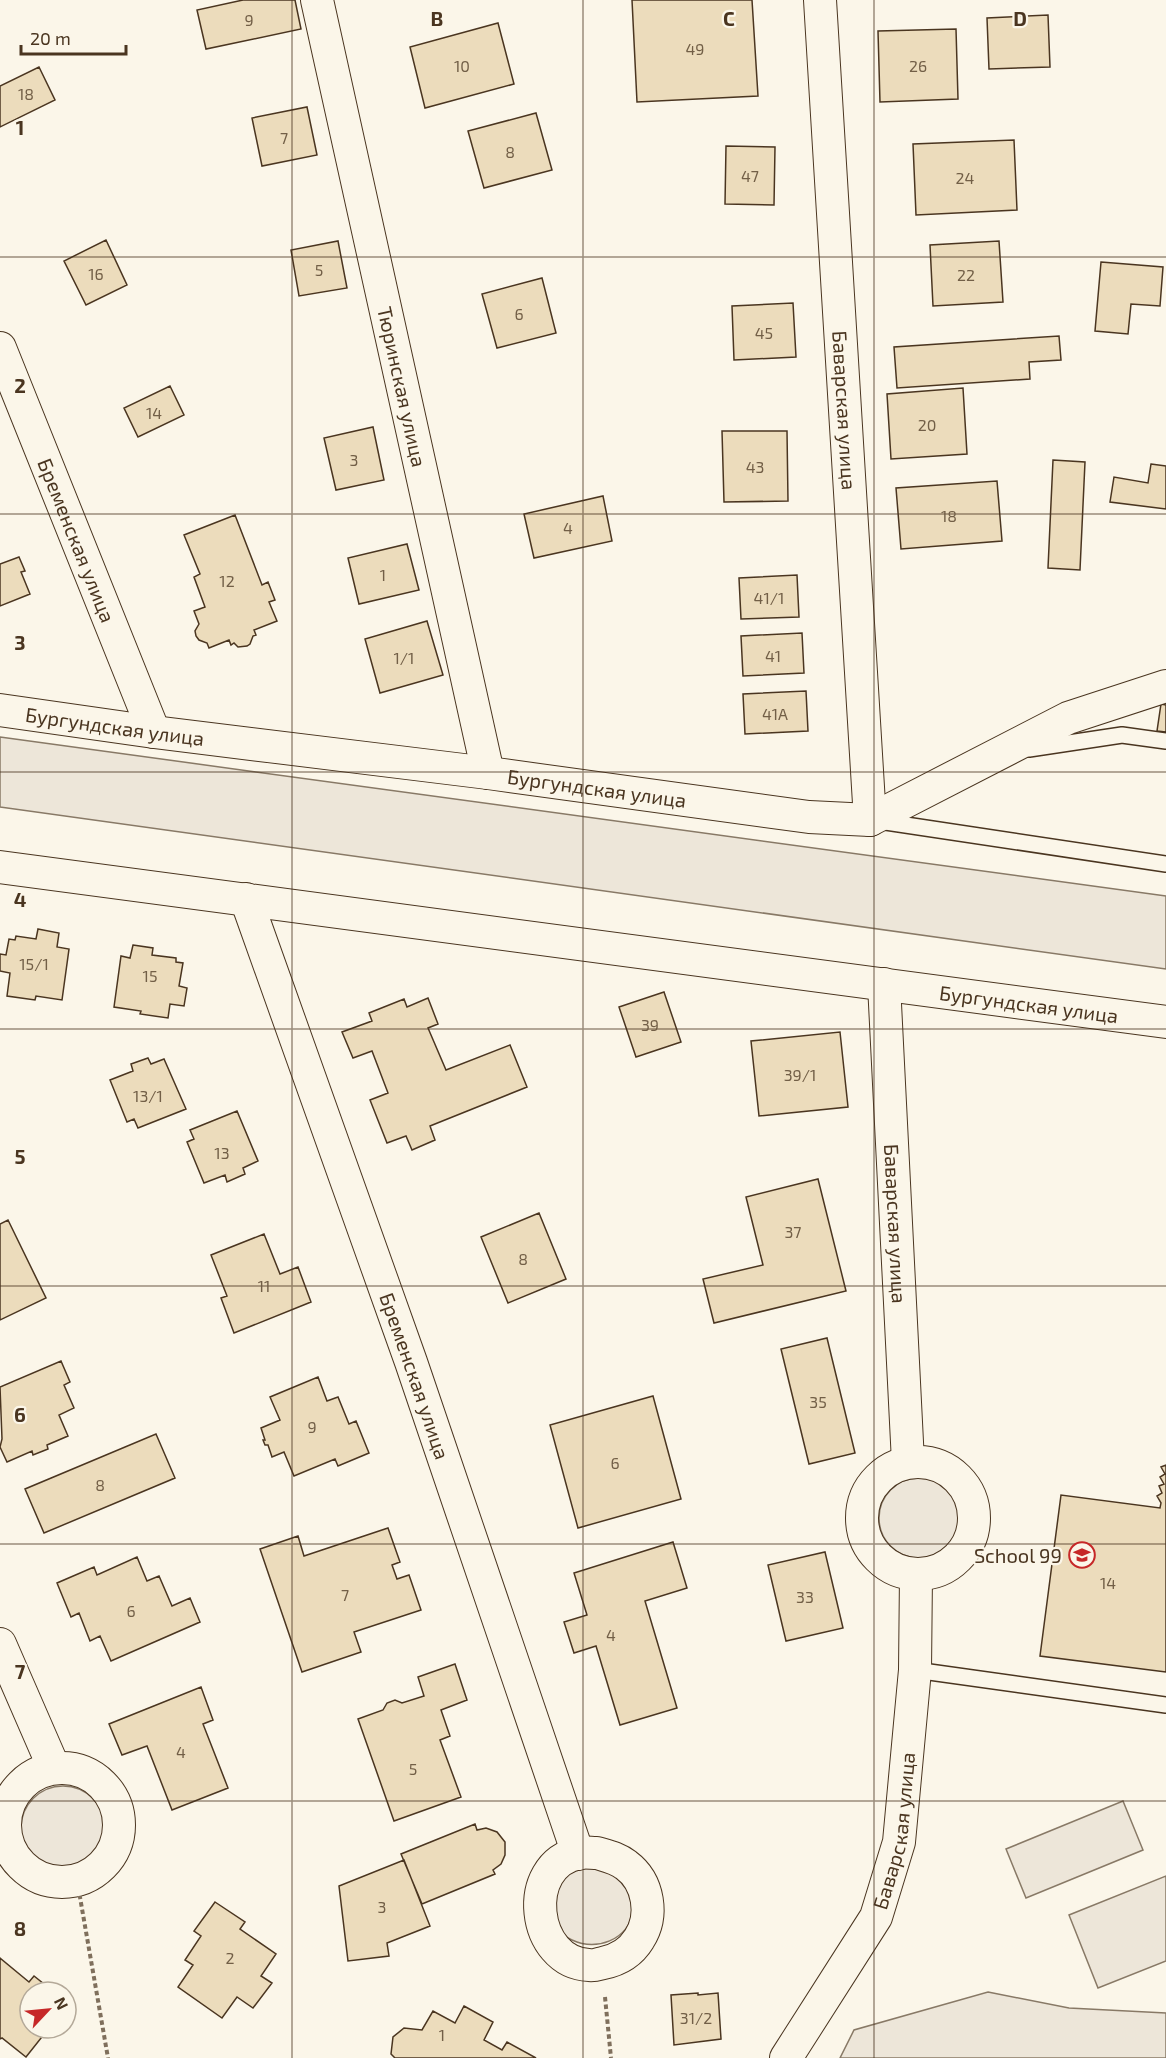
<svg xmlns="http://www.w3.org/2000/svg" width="1166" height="2058" font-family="'Exo 2',sans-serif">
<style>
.green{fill:#ede6d9;stroke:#887966;stroke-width:1.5}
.building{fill:#ecdcbc;stroke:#4a3520;stroke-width:1.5}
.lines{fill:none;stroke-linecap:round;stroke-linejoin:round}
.lane-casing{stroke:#4a3520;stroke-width:18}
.street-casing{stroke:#4a3520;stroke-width:34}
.path{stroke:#7f6f5c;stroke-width:4;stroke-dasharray:4.5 3;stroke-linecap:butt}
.lane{stroke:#fbf6e9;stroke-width:15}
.street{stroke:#fbf6e9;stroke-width:32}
.grid{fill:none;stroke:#4a3520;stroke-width:1.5;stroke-opacity:0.55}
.labels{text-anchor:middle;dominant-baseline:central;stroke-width:4.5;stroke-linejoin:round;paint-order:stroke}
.number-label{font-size:16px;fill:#725f47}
.street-label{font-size:20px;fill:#4a3520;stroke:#fbf6e9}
.poi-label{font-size:20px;fill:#4a3520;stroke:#fbf6e9;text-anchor:end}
.grid-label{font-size:20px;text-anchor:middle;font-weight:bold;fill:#4a3520;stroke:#fbf6e9;stroke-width:4.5;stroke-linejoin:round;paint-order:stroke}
</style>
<rect width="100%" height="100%" fill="#fbf6e9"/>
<path class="green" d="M0,737L1166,896V969L0,807Z
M879 1518a40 40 0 1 1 80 0a40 40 0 1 1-80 0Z
M21 1828a42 42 0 1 1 84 0a42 42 0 1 1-84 0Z
M1123,1801L1143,1850L1026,1898L1006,1849Z
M598,1861L630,1884C631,1892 635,1903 633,1911C628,1941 596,1951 572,1940C567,1938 560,1933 558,1928C555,1922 554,1895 553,1887L561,1874Z
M1166,1876V1961L1098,1988L1069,1915Z
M988,1992L1069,2008L1166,2013V2058H840L854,2030Z"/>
<path class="building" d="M243,0H295L301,29L206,49L197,10Z
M632,0H752L758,96L637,102Z
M1048,15L1050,67L989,69L987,18Z
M498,23L514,84L425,108L410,47Z
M956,29L958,99L880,102L878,31Z
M39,67L55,100L0,127V86Z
M307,107L317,155L262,166L252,118Z
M536,113L552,170L484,188L468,131Z
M1014,140L1017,210L916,215L913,144Z
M726,146L775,147L774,205L725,204Z
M106,240L127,285L86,305L64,261Z
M338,241L347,288L299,296L291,250Z
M999,241L1003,302L933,306L930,245Z
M1101,262L1163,267L1160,306L1131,304L1128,334L1095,331Z
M542,278L556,333L497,348L482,294Z
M793,303L796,357L734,360L732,306Z
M1059,336L1061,360L1029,362L1030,379L897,388L894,347Z
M170,386L184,415L138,437L124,408Z
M963,388L967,454L891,459L887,394Z
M373,427L384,480L336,490L324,438Z
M722,431H787L788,501L724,502Z
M1053,460L1085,462L1080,570L1048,568Z
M1151,464L1166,466V509L1110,502L1114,477L1148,483Z
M997,481L1002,541L901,549L896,488Z
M603,496L612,541L534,558L524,514Z
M235,515L262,585L268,582L275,600L269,602L277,621L254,630L256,635L253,636L250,644L247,646L238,647L234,643L231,645L229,640L209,648L207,643L199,640L196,636L195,631L199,624L194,611L205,607L194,577L200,574L184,535Z
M407,544L419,590L359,604L348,558Z
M19,557L25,571L21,572L30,594L0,606V564Z
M797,575L799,617L741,619L739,578Z
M427,621L443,675L380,693L365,639Z
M802,633L804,673L743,676L741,636Z
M806,691L808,731L745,734L743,694Z
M1161,704L1166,705V732L1157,731Z
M38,929L59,933L57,947L69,949L62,1000L36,996L35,1000L7,996L10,973L0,971V954L6,955L9,939L15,940L16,936L36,939Z
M133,945L153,948L152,955L176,958V962L183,963L179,986L187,988L184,1006L170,1004L168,1018L140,1014L141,1011L114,1007L121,956L130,958Z
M664,992L681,1042L636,1057L619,1007Z
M428,998L438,1024L428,1028L446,1070L510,1045L527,1087L430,1126L435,1140L412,1150L406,1136L387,1143L370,1100L388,1093L372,1051L353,1058L342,1032L372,1021L369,1013L404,999L407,1007Z
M840,1032L848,1107L759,1116L751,1041Z
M148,1058L151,1064L164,1059L186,1109L138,1128L134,1119L127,1122L110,1080L133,1071L131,1064Z
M237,1111L258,1161L243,1168L245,1174L227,1182L225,1175L204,1183L187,1142L194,1139L190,1130Z
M818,1179L846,1291L714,1323L703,1279L763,1265L746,1197Z
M539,1213L566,1279L508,1303L481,1237Z
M8,1220L46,1298L0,1320V1224Z
M264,1234L280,1274L298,1267L311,1302L234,1333L221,1298L227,1296L211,1255Z
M827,1338L855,1453L809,1464L781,1349Z
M61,1361L70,1382L64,1385L74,1408L59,1415L68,1436L47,1445L48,1449L33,1455L32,1451L7,1462L0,1447L2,1439L0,1387Z
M318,1377L327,1401L338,1397L349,1424L356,1421L369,1453L338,1466L335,1459L294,1476L284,1452L272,1457L268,1445H265L263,1440H265L261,1428L280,1420L270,1397Z
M653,1396L681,1499L578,1528L550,1425Z
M156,1434L175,1478L44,1533L25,1489Z
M1166,1465V1672L1040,1656L1061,1495L1160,1508L1161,1503L1157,1496L1162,1493L1159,1486L1164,1484L1160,1477L1165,1474L1161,1467Z
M388,1528L400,1562L392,1565L397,1579L409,1575L421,1610L354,1632L361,1652L302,1672L260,1549L298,1536L304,1556Z
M673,1542L687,1588L645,1601L677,1708L620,1725L596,1646L574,1653L564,1622L587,1615L574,1573Z
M825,1552L843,1628L786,1641L768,1565Z
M137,1557L147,1581L159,1576L172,1606L190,1598L200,1622L111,1661L100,1636L90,1641L79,1613L71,1617L57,1583L94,1567L97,1575Z
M455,1664L467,1700L441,1710L450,1736L440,1740L461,1797L394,1821L358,1719L383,1710L387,1703L395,1700L402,1703L424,1696L418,1677Z
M201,1687L213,1720L203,1724L228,1788L172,1810L147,1746L122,1755L109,1724Z
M475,1824L477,1830L486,1828L497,1832L505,1842V1855L501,1864L493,1870L495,1874L422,1904L401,1854Z
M404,1860L430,1926L387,1943L389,1956L348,1961L339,1886Z
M215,1902L245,1922L240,1929L276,1954L261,1976L272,1983L253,2008L237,1997L222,2018L178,1987L193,1965L185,1960L201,1936L194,1931Z
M0,1958L29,1982L34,1976L54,1992H30V2028H49L26,2057L2,2038L0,2039Z
M698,1993V1995L718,1993L721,2039L674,2045L671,1995Z
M464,2006L493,2022L484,2040L502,2050L507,2042L536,2058H395L391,2054L393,2037L404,2028L422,2030L433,2011L455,2023Z"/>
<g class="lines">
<g class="lane-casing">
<path id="lane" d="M1029,749L1122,735L1166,741
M879,821L1166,864
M915,1670L1166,1705"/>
</g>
<g class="street-casing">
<g id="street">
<path id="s1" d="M317,0L488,773"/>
<path id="s2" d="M820,0L870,820"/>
<path id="s3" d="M0,348L154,732"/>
<path id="s4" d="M0,710L154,732L488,773L809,817L870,820L1068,718L1166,686"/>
<path id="s5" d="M0,867L1166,1022"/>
<path id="s6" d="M246,899L411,1362L578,1854"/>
<path id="s7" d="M884,984L908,1462"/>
<circle cx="918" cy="1518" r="56"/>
<path d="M0,1644L54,1768"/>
<circle cx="62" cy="1825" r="57"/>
<path d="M597,1853C607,1856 617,1858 626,1865C649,1882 654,1916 639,1939C631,1952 618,1960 603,1963C599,1964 593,1966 589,1965C532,1963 520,1865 579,1853C584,1852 591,1853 597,1853Z"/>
<path id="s8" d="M786,2058L876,1917L899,1842L915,1670L916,1574"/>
</g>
</g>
<path class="path" d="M77,1880L108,2058
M605,1997L611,2058"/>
<use href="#lane" class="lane"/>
<use href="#street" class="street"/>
</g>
<path class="grid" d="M292,0V2058M583,0V2058M874,0V2058M0,257H1166M0,514H1166M0,772H1166M0,1029H1166M0,1286H1166M0,1544H1166M0,1801H1166"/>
<defs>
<g id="school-ring" transform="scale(1.35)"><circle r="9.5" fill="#fbf6e9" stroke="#c62828" stroke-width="1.5"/><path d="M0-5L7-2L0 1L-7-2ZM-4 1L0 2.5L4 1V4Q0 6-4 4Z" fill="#c62828"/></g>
</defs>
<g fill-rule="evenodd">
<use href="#school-ring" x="1082" y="1555"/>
</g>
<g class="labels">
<g class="number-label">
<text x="249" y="19">9</text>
<text x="695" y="48">49</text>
<text x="462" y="65">10</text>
<text x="918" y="65">26</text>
<text x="26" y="93">18</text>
<text x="284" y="137">7</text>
<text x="510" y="151">8</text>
<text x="750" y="175">47</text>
<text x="965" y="177">24</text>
<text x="319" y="269">5</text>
<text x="96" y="273">16</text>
<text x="966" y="274">22</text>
<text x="519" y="313">6</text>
<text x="764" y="332">45</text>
<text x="154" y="412">14</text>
<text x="927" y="424">20</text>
<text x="354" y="459">3</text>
<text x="755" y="466">43</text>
<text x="949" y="515">18</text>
<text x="568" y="527">4</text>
<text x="383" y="574">1</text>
<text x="227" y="580">12</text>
<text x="769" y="597">41/1</text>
<text x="773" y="655">41</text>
<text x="404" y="657">1/1</text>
<text x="775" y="713">41А</text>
<text x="34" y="963">15/1</text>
<text x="150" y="975">15</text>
<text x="650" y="1024">39</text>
<text x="800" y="1074">39/1</text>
<text x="148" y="1095">13/1</text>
<text x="222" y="1152">13</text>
<text x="793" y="1231">37</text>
<text x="523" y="1258">8</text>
<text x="264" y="1285">11</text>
<text x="818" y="1401">35</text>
<text x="312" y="1426">9</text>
<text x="615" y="1462">6</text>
<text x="100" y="1484">8</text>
<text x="1108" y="1582">14</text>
<text x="345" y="1594">7</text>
<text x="805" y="1596">33</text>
<text x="131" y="1610">6</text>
<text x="611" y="1634">4</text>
<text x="181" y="1751">4</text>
<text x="413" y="1768">5</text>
<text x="382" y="1906">3</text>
<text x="230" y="1957">2</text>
<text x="696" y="2017">31/2</text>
<text x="442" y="2034">1</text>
</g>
<g class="street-label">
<text stroke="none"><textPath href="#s1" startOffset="396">Тюринская улица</textPath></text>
<text stroke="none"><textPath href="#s2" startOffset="411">Баварская улица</textPath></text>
<text stroke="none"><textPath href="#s3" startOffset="207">Бременская улица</textPath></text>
<text stroke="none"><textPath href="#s4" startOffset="116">Бургундская улица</textPath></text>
<text stroke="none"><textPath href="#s4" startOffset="602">Бургундская улица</textPath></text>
<text stroke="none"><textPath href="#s5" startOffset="1038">Бургундская улица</textPath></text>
<text stroke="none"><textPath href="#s7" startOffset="240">Баварская улица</textPath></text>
<text stroke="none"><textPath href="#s6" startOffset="506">Бременская улица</textPath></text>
<text stroke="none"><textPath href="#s8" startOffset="256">Баварская улица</textPath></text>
</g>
<g class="poi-label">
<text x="1062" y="1555">School 99</text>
</g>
</g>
<g class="grid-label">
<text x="437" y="26">B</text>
<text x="729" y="26">C</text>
<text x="1020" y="26">D</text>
<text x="20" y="135">1</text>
<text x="20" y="393">2</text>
<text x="20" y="650">3</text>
<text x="20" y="907">4</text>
<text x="20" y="1164">5</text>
<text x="20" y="1422">6</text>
<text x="20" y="1679">7</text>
<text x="20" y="1936">8</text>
</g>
<g transform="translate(48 2010) rotate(64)"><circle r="28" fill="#fbf6e9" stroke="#b4a999" stroke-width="1.5"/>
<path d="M0-4.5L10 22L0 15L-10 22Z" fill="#c62828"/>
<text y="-9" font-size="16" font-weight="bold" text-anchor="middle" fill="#4a3520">N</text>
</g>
<path d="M21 45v9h105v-9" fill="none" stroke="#4a3520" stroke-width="3"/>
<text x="30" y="45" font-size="18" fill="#4a3520" stroke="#fbf6e9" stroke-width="4.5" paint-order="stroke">20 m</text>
</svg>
